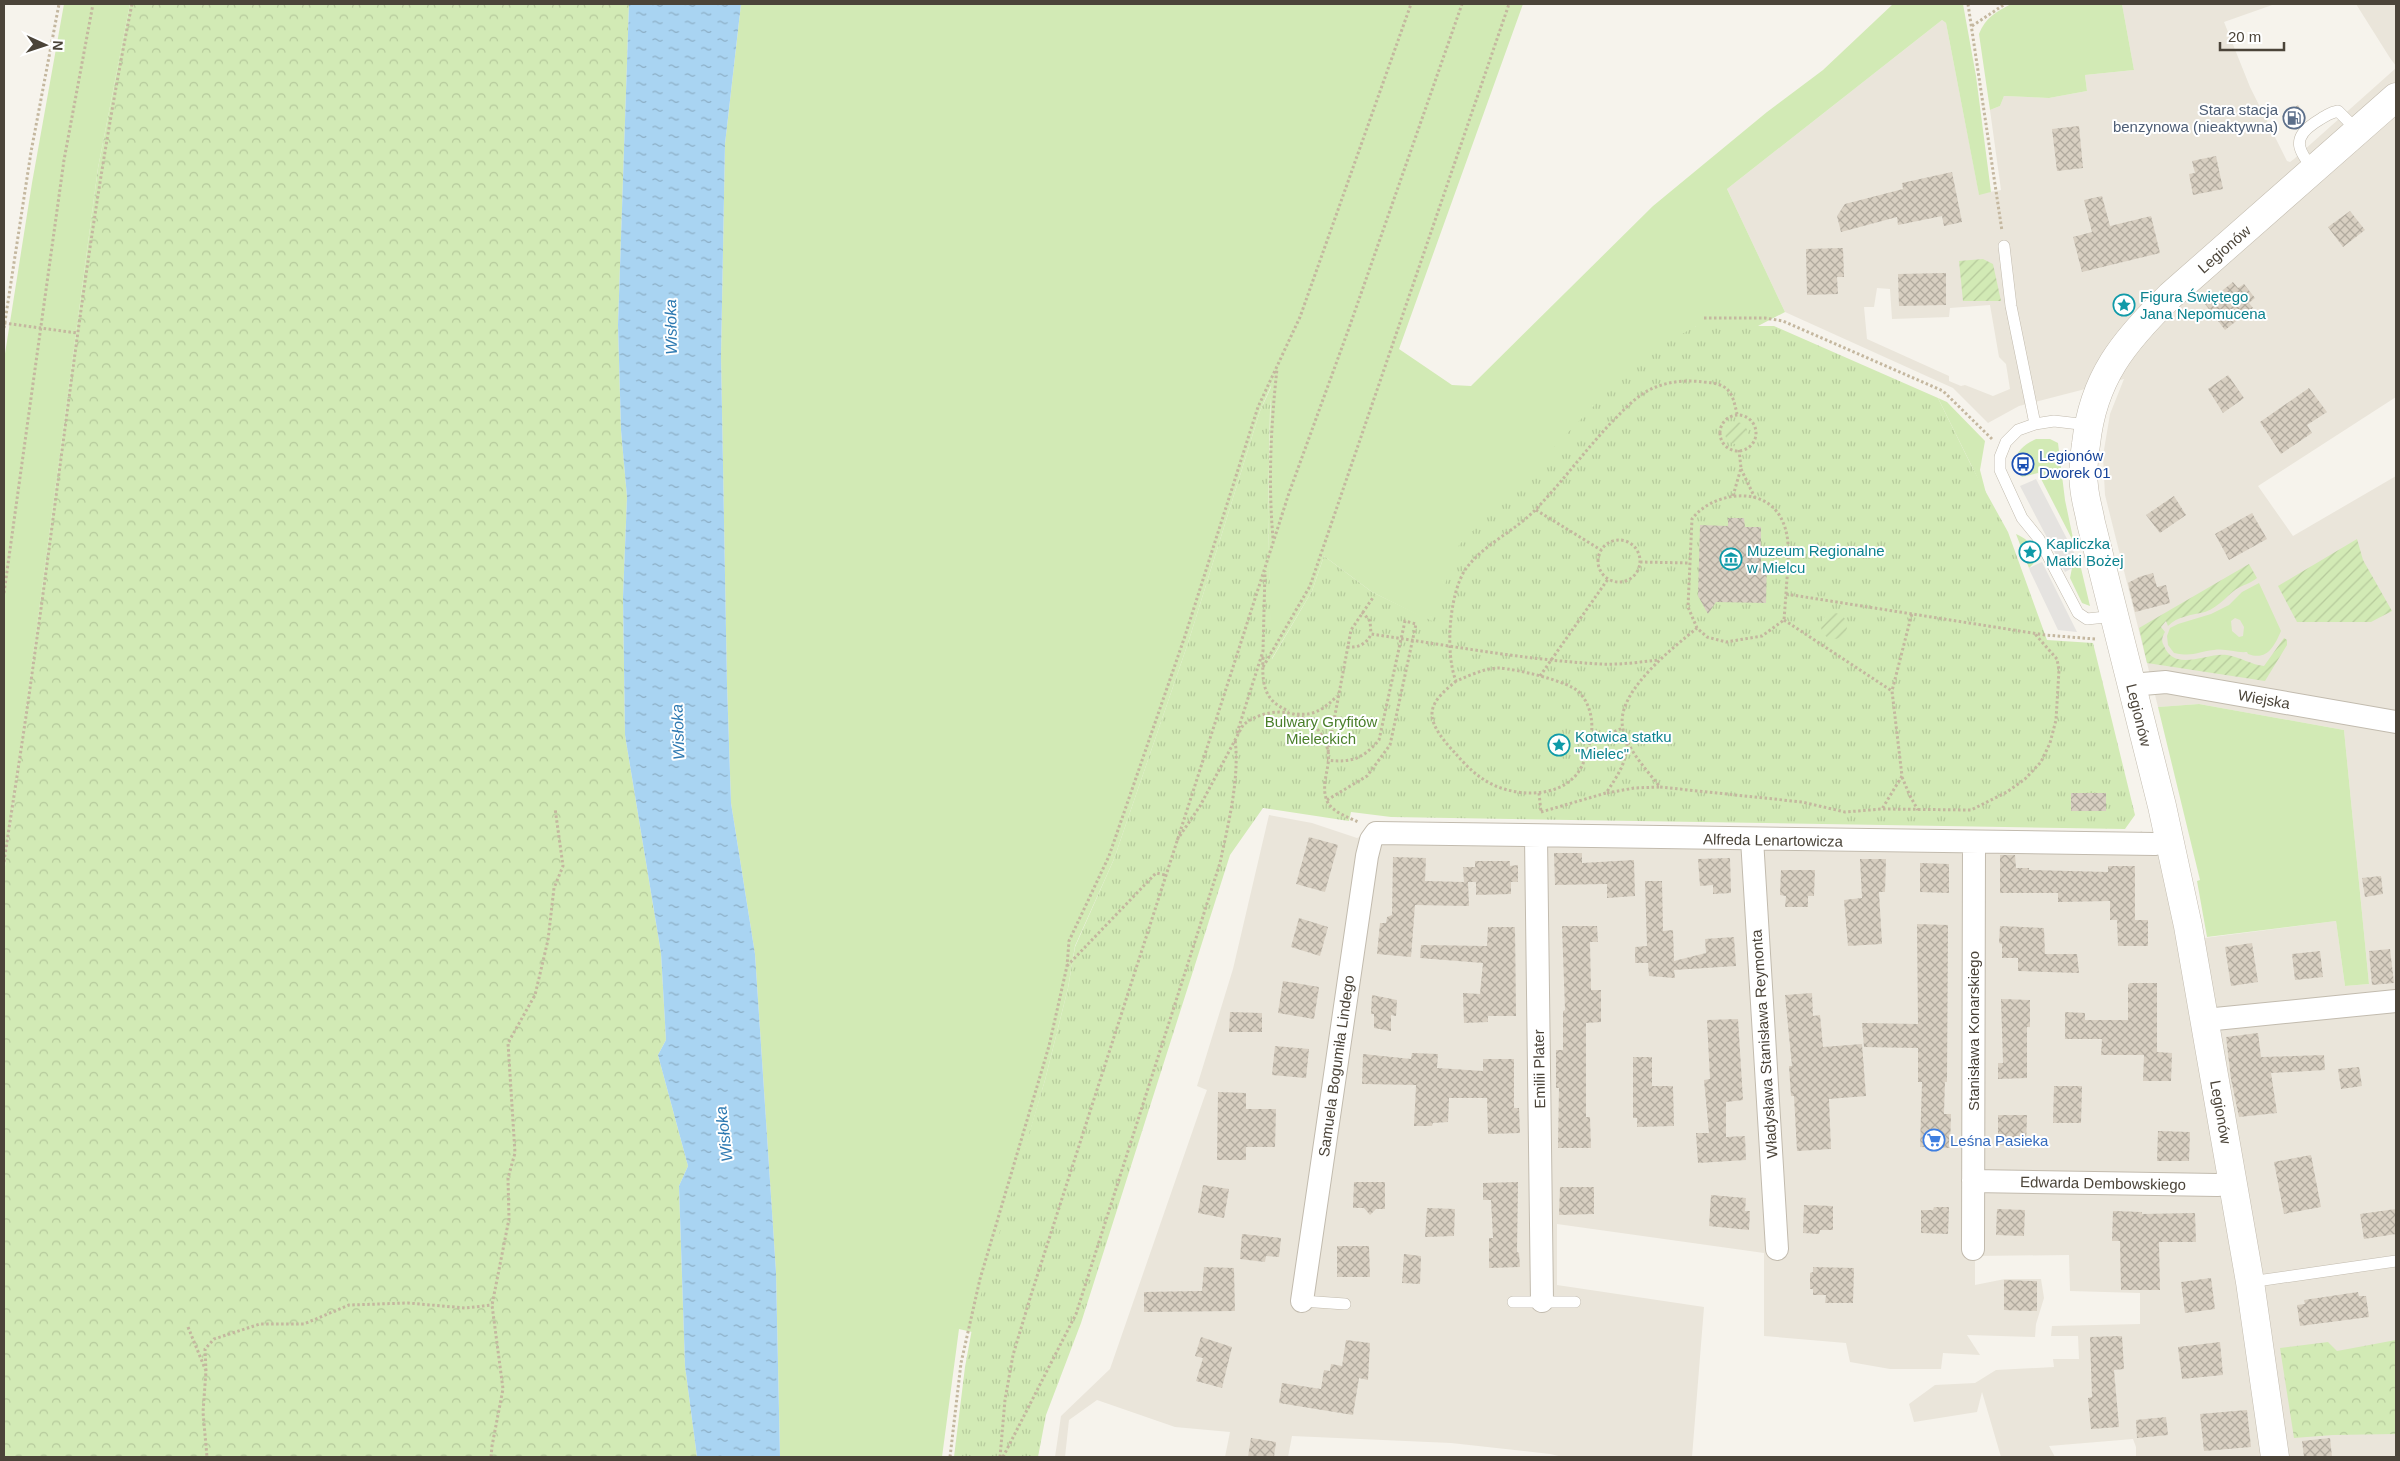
<svg xmlns="http://www.w3.org/2000/svg" width="2400" height="1461" font-family="Helvetica,sans-serif">
<style>
.residential{fill:#eae5da;fill-rule:evenodd}
.grass{fill:#d2eab5;fill-rule:evenodd}
.forest{fill:url(#forest-crowns)}
.park{fill:url(#park-tufts)}
.garden{fill:url(#garden-furrows)}
.parking{fill:#e5e3e0}
.water{fill:url(#water-ripples)}
.building{fill:url(#building-cross-hatch)}
.lines{fill:none;stroke-linecap:round;stroke-linejoin:round}
.service-casing{stroke:#c2bbae;stroke-width:12}
.minor-casing{stroke:#c2bbae;stroke-width:24}
.tertiary-casing{stroke:#c2bbae;stroke-width:29}
.path{stroke:#c4b79f;stroke-width:3;stroke-dasharray:2.5 2.5;stroke-linecap:butt}
.service{stroke:#fff;stroke-width:11}
.minor{stroke:#fff;stroke-width:22}
.tertiary{stroke:#fff;stroke-width:28}
.labels{text-anchor:middle;dominant-baseline:central;stroke-width:4;stroke-linejoin:round;paint-order:stroke}
.service-label{font-size:15px;fill:#4e5e75;stroke:#fff;text-anchor:end}
.street-label{font-size:15px;fill:#4b4439;stroke:#fff}
.culture-label{font-size:15px;fill:#0d838f;stroke:#fff;text-anchor:start}
.transit-label{font-size:15px;fill:#164399;stroke:#fff;text-anchor:start}
.park-label{font-size:15px;fill:#4a7f2a;stroke:#fff}
.shop-label{font-size:15px;fill:#366cbe;stroke:#fff;text-anchor:start}
.water-label{font-size:16px;font-style:italic;fill:#2e7ab2;stroke:#fff}
</style>
<defs>
<pattern id="forest-crowns" width="20" height="18" patternUnits="userSpaceOnUse" patternTransform="scale(1.25)"><rect width="20" height="18" fill="#d2eab5"/><path d="M2 6a3 3 0 1 1 6 0M12 15a3 3 0 1 1 6 0" fill="none" stroke="#b6ca9c"/></pattern>
<pattern id="park-tufts" width="24" height="20" patternUnits="userSpaceOnUse" patternTransform="scale(1.25)"><rect width="24" height="20" fill="#d2eab5"/><path d="M3 7l-1-3M5 7V3M7 7l1-3M15 17l-1-3M17 17v-4M19 17l1-3" fill="none" stroke="#b6ca9c"/></pattern>
<pattern id="garden-furrows" width="10" height="10" patternUnits="userSpaceOnUse" patternTransform="scale(1.25)"><rect width="10" height="10" fill="#d2eab5"/><path d="M-1 1l2-2M0 10L10 0M9 11l2-2" fill="none" stroke="#b6ca9c"/></pattern>
<pattern id="water-ripples" width="26" height="14" patternUnits="userSpaceOnUse" patternTransform="scale(1.25)"><rect width="26" height="14" fill="#a9d4f2"/><path d="M2 4q2-2 4 0t4 0M15 11q2-2 4 0t4 0" fill="none" stroke="#8caec5"/></pattern>
<pattern id="building-cross-hatch" width="8" height="8" patternUnits="userSpaceOnUse" patternTransform="scale(1.25)"><rect width="8" height="8" fill="#d8cfc1"/><path d="M0 0l8 8M0 8l8-8" fill="none" stroke="#b1aa9e"/></pattern>
</defs>
<rect width="100%" height="100%" fill="#f6f3ec"/>
<path class="residential" d="M2122,4H2275L2224,22L2250,87L2287,161L2290,162L2294,159L2396,68V397L2258,486L2293,536L2396,476V1457H2136V1447L2133,1439L2049,1446L2055,1457H2001L1982,1392L1977,1412L1914,1422L1909,1404L1935,1385L1975,1383L1996,1370L2054,1367L2053,1359H2079L2078,1336H2051L2052,1326L2140,1324V1293L2070,1291L2069,1255L1975,1256V1285L2005,1279H2041L2044,1298L2036,1324L2035,1337L1967,1335L1980,1355L1943,1353L1941,1369H1890L1850,1362L1846,1343L1764,1336V1253L1557,1224V1285L1704,1307L1692,1457H1563L1550,1454L1451,1443L1292,1436L1288,1457H1225L1230,1432L1175,1427L1097,1400L1069,1420L1065,1457H1055L1061,1416L1110,1369L1204,1098L1207,1090L1197,1086L1233,969L1269,815L1312,823L1357,838L1389,825L2128,837L2142,831L2147,853H2154L2164,860L2181,941L2336,921L2345,986L2369,984L2344,730L2199,704L2158,707L2105,495L2103,456L2110,414L2124,379L2019,406L1988,423L1953,388L1785,312L1727,189L1942,20L1946,23L1979,194L2001,190L1990,110L2000,106L2004,96L2049,98L2087,91L2085,75L2134,70ZM1877,288L1890,289L1892,319L1949,317L1950,308L1990,305L1999,357L2006,364L2010,389L1993,396L1965,385L1961,386L1949,381V376L1867,339L1864,307H1874Z
M2356,4H2396V66L2390,58Z"/>
<path class="grass" d="M64,4H130L98,168L4,874V360L32,183Z
M741,4H1523L1399,349L1452,385L1471,386L1653,206L1767,112L1823,70L1893,4H1963L1976,76L1991,192L1979,195L1946,23L1942,20L1727,189L1785,312L1758,326H1696L1432,622L1372,592L1324,556L1312,591L1271,660L1268,517L1271,386L1260,411L1188,643L1114,859L1075,946L1068,988L1045,1080L972,1332L959,1329L942,1457H780L776,1272L755,954L731,803L727,684L721,356L725,144Z
M2011,4H2122L2134,70L2085,75L2087,91L2049,98L2004,96L2000,106L1990,110L1979,34C1985,18 1996,12 2011,4Z
M1938,398L1947,402L1985,441L1980,470L1987,497Z
M2036,439H2050L2058,443L2065,500L2074,543L2038,473L2022,477C2009,459 2018,447 2036,439Z
M2016,534C2027,539 2038,547 2036,561L2029,568Z
M2080,564L2090,606L2082,603L2070,578L2072,568Z
M2259,583L2281,631C2274,647 2267,661 2248,654L2247,652C2236,653 2225,648 2214,650C2196,652 2194,657 2174,653L2168,645L2167,636L2170,628L2178,624L2211,614L2229,605L2242,592ZM2235,618L2240,620L2244,627L2243,636L2239,637L2232,631L2231,621Z
M2199,704L2344,730L2369,984L2345,986L2336,921L2207,937L2197,881L2200,880L2158,707Z"/>
<path class="forest" d="M130,4H629L618,325L621,430L627,497L623,597L625,735L661,953L666,1040L658,1055L688,1166L679,1186L685,1366L697,1457H4V874L98,168Z
M2396,1340V1434L2333,1435L2294,1438L2280,1348L2328,1342L2337,1351Z"/>
<path class="park" d="M1696,326H1774L1938,398L1972,467L2008,532L2047,640L2093,643L2135,815L2125,829L1391,817L1351,812L1349,821L1263,808L1230,855L1081,1323L1046,1415L1038,1457H954L965,1367L974,1318L1045,1080L1068,988L1075,947L1114,859L1188,643L1260,411L1272,385L1270,410L1268,517L1272,659L1312,591L1324,556L1372,592L1432,621L1459,545L1612,387L1659,347Z"/>
<path class="garden" d="M1983,259L1993,264L2001,301H1963L1959,261Z
M1725 433a11 11 0 1 1 22 0a11 11 0 1 1-22 0Z
M2357,539L2363,560L2392,611L2371,622H2297L2278,586Z
M2249,564L2257,578C2251,583 2246,584 2240,587C2228,593 2220,607 2205,612C2193,615 2177,616 2168,626L2166,621L2161,627L2165,632C2162,637 2161,641 2164,646C2175,673 2207,652 2227,655C2240,657 2252,665 2264,666L2284,638L2287,640V645L2265,681L2147,663L2139,628Z
M1821 626a13 13 0 1 1 26 0a13 13 0 1 1-26 0Z"/>
<path class="parking" d="M2036,479L2080,564L2065,572L2020,486Z
M2042,562L2077,632L2058,630L2030,571L2029,568Z"/>
<path class="water" d="M629,4H741L725,144L721,356L727,684L731,803L755,954L776,1272L780,1457H697L685,1366L679,1186L688,1166L658,1055L666,1040L661,953L625,735L623,597L627,497L621,430L618,325Z"/>
<path class="building" d="M2298,105L2306,118L2298,128H2290L2282,116Z
M2079,126L2083,168L2057,171L2052,129Z
M2216,156L2223,189L2193,195L2189,174L2195,173L2192,161Z
M1952,172L1962,222L1944,226L1942,216L1898,225L1897,217L1841,232L1837,216L1845,204L1903,189L1902,183Z
M2102,196L2110,226L2151,216L2160,253L2082,272L2073,237L2092,232L2084,200Z
M2350,211L2365,230L2343,247L2328,227Z
M1843,248L1844,277H1837L1838,294L1807,295L1806,249Z
M1946,273V305L1899,306L1898,274Z
M2233,282L2238,288L2244,284L2255,298L2249,303L2253,308L2225,330L2205,304Z
M2228,375L2244,398L2223,413L2208,389Z
M2309,388L2327,412L2307,425L2312,433L2281,454L2260,422Z
M2174,496L2186,515L2160,533L2146,515Z
M2252,513L2267,539L2229,560L2215,534Z
M1728,518H1744L1745,527H1761V563H1767L1766,603L1716,602L1708,614L1698,596L1700,525L1728,526Z
M2153,573L2157,587L2166,585L2170,603L2135,612L2128,583L2139,577Z
M2071,793H2106V811H2071Z
M1309,837L1338,845L1325,892L1296,884Z
M1554,853H1582V863L1634,860L1635,896L1607,898V884L1555,885Z
M2000,855H2015L2016,868H2029V870L2108,872V866H2135V920H2148V946H2118L2117,920H2110V901L2058,902V893H2000Z
M1393,857L1426,858L1425,881L1464,882L1463,867H1475V861H1510V866L1518,865V882H1511V894L1476,895V882H1468L1469,906L1415,905L1411,957L1377,954L1380,923H1386L1387,917L1392,915Z
M1730,858L1731,893L1713,894V885L1700,886L1698,859Z
M1860,859H1886L1885,892H1879L1882,944L1848,946L1844,900L1862,898Z
M1920,863L1949,864V893L1920,892Z
M1781,870H1815L1814,896H1808V907H1785L1786,896L1780,895Z
M2381,876L2383,894L2365,897L2362,878Z
M1645,881H1662L1663,931L1673,930L1674,961L1706,953L1705,939L1734,937L1736,966L1674,970L1675,978L1649,976L1648,963H1635V947L1647,946Z
M1299,918L1328,927L1320,956L1291,947Z
M1917,924L1948,925L1947,1082H1945L1944,1114H1951L1950,1148L1920,1147L1922,1082H1918V1048L1864,1047L1862,1023L1918,1024Z
M1562,926H1597L1598,942H1590L1591,990H1601V1022L1586,1023V1117H1590L1591,1148H1558L1559,1088H1556V1050H1563V1011L1565,1010Z
M2000,926L2044,928L2045,954H2077L2079,973L2018,971V958H2002V944L1999,943Z
M1488,927H1515L1516,1016H1488V1022L1464,1023L1463,993L1480,994L1483,963L1420,958L1421,945L1487,946Z
M2252,943L2258,982L2231,986L2225,947Z
M2390,949L2394,983L2372,985L2369,951Z
M2320,951L2323,977L2295,980L2292,954Z
M1283,981L1319,987L1314,1019L1278,1013Z
M2130,983H2157V1052L2172,1053L2171,1081H2143L2144,1055H2101L2102,1039H2065V1012L2085,1013V1020H2128V985Z
M1812,993L1813,1016L1820,1015L1823,1047L1862,1044L1866,1096L1829,1099L1831,1149L1797,1151L1794,1096H1791L1789,1066H1792L1785,995Z
M1372,995L1397,1000L1396,1016L1391,1015V1031L1374,1028V1014H1371Z
M2001,999L2030,1000V1027H2027V1078L1998,1079V1063H2003Z
M1230,1012L1262,1013V1032H1229Z
M1738,1019L1743,1100L1726,1102V1137L1745,1136L1746,1160L1698,1163L1696,1133H1709L1704,1080L1710,1079L1707,1020Z
M2258,1033L2261,1057L2324,1055L2325,1070L2271,1073L2277,1113L2239,1117L2231,1079L2226,1037Z
M1275,1046L1309,1049L1306,1078L1272,1075Z
M1412,1053L1438,1054L1437,1068L1483,1071V1059H1514V1108H1519L1520,1133L1488,1134L1487,1098H1449L1448,1122L1433,1123L1432,1126H1414L1416,1085L1362,1084L1363,1054L1411,1059Z
M1633,1057H1652V1086H1673L1674,1126L1637,1127V1118H1633Z
M2359,1067L2362,1086L2341,1089L2338,1069Z
M2054,1086H2082L2081,1123H2053Z
M1218,1092L1246,1093V1109H1276L1275,1147H1246V1160H1217Z
M1998,1115H2027L2026,1146L1998,1145Z
M2158,1131L2190,1132L2189,1161H2157Z
M2311,1155L2321,1207L2284,1214L2274,1162Z
M1354,1182H1385V1209H1376L1370,1215L1364,1208H1353Z
M1518,1182L1517,1252L1519,1253L1520,1267L1489,1268V1238H1493L1491,1200H1483V1183Z
M1203,1185L1229,1189L1224,1218L1198,1213Z
M1560,1187H1594V1214L1559,1215Z
M1711,1195L1746,1198L1745,1211H1750L1749,1230L1709,1226Z
M1804,1205L1833,1206V1230H1820L1819,1234L1803,1233Z
M1934,1207H1949L1948,1234L1921,1233V1210H1933Z
M1427,1208L1455,1209L1454,1236L1425,1237Z
M1997,1209L2025,1210L2024,1236L1996,1235Z
M2396,1209V1234L2364,1239L2360,1214Z
M2113,1211L2142,1212V1214L2195,1213L2196,1242H2159L2160,1290H2121L2120,1241H2112Z
M1242,1234L1281,1238L1279,1257L1266,1256L1265,1262L1240,1259Z
M1337,1246H1369L1370,1277H1337Z
M1404,1254L1421,1256L1420,1284L1402,1283Z
M1204,1267L1234,1268L1235,1311L1144,1312V1292L1202,1291Z
M1813,1267L1854,1268L1853,1303H1825L1826,1295H1813V1289H1810V1273L1813,1272Z
M2211,1278L2215,1309L2185,1313L2181,1282Z
M2004,1280L2037,1281V1311L2004,1310Z
M2358,1292L2359,1296H2366L2369,1317L2300,1326L2297,1305L2305,1304L2304,1300Z
M2122,1336L2124,1369L2114,1370L2119,1427L2091,1429L2088,1398L2092,1397L2090,1337Z
M1201,1337L1232,1347L1222,1388L1196,1381L1203,1358L1195,1356Z
M1346,1340L1370,1343L1368,1380L1359,1378L1353,1415L1279,1403L1282,1383L1321,1389L1324,1370L1330,1371L1331,1364L1342,1366Z
M2220,1342L2223,1375L2182,1379L2178,1347Z
M2247,1410L2251,1447L2204,1451L2200,1414Z
M2166,1417L2168,1435L2137,1438L2136,1420Z
M1251,1438L1276,1442L1274,1457H1248Z
M2330,1438L2332,1457H2304L2302,1441Z"/>
<g class="lines">
<g class="service-casing">
<path id="service" d="M2314,170C2299,152 2291,139 2313,124C2322,118 2328,113 2338,111L2358,131
M2004,246L2011,306L2035,424
M2088,425L2054,421L2035,424L2018,430L2006,442L2000,457V470L2022,518L2039,539L2078,613L2087,619L2115,616
M2250,1282L2396,1261
M1302,1301L1345,1304
M1513,1302H1575"/>
</g>
<g class="minor-casing">
<path id="minor" d="M2131,685L2166,682L2396,722
M1536,837L1542,1301
M1752,839L1777,1249
M2205,1020L2396,1001
M1973,1181L2217,1185L2234,1183
M1973,1249L1974,843
M1302,1301L1367,856L1371,840L1376,833L2155,844L2170,841"/>
</g>
<g class="tertiary-casing">
<path id="tertiary" d="M2275,1457L2250,1282L2188,926L2162,806L2091,523C2089,511 2085,499 2084,486C2082,473 2084,458 2086,444C2093,378 2124,341 2170,296L2396,97"/>
</g>
<path class="path" d="M1968,4L2002,231
M1972,26L2005,4
M1704,318H1765L1783,321L1943,391L1992,439
M4,323L77,333
M4,328L31,152L59,4
M1720 433a18 18 0 1 1 36 0a18 18 0 1 1-36 0Z
M1741,469L1755,498
M1733,496L1741,468L1739,450
M1536,510L1601,550
M1273,538C1268,482 1271,424 1277,369
M1598 561a21 21 0 1 1 42 0a21 21 0 1 1-42 0Z
M1640,562L1689,563
M4,593L64,160L93,4
M1786,594C1787,569 1793,540 1781,518C1763,484 1711,493 1692,519L1688,607L1697,628L1707,637L1726,642L1762,636L1784,620L1786,594L2045,635L2095,639
M1362,612L1370,621L1371,634
M1784,620L1892,691
M1697,628C1673,648 1614,693 1623,729C1628,751 1647,770 1660,787L1802,802L1845,812L1882,809L1902,776L1892,691L1912,613
M1347,647C1358,648 1367,644 1371,634C1447,645 1524,660 1601,664C1620,665 1640,662 1658,660
M1263,657C1262,683 1263,701 1289,711
M1263,667L1310,586L1509,4
M1540,676L1608,579
M1456,681C1447,689 1432,700 1432,714C1432,728 1446,743 1455,753C1463,762 1472,772 1483,779C1509,797 1556,800 1577,774C1584,765 1587,752 1590,742C1594,725 1592,706 1579,692C1568,681 1516,669 1499,668C1484,668 1469,676 1456,681C1445,654 1449,595 1465,570C1483,544 1516,531 1537,508C1562,482 1584,452 1609,425C1623,411 1637,394 1656,387C1671,381 1688,380 1704,382C1729,384 1732,391 1737,414
M1297,714C1315,716 1325,708 1337,696
M1237,733L1263,651L1265,571
M1591,741L1623,728
M1328,752L1351,630L1374,596
M1902,777L1910,796L1918,810
M1539,793L1541,812
M1607,793L1634,788L1660,787
M1327,800L1367,776L1390,745L1416,624L1405,621L1379,740C1363,759 1351,763 1327,760
M1883,809L1971,810L2007,792L2025,779L2041,762L2050,743L2056,720L2059,670L2057,659L2035,634
M1541,812L1606,793C1617,777 1627,762 1627,743
M1177,840L1200,806L1243,725C1273,701 1319,711 1328,751C1331,767 1320,784 1327,801C1332,812 1348,817 1358,822
M4,862C14,794 25,727 34,659C65,440 88,221 132,4
M1067,966L1156,873L1165,875
M188,1327L206,1371L203,1412L207,1457
M206,1371L205,1349L214,1339L260,1324H304L349,1305L408,1303L465,1308L492,1305
M491,1457L492,1446L503,1389L492,1305L509,1219L508,1178L515,1153L508,1043L535,995L548,940L554,888L563,866L555,808
M950,1457L961,1363L980,1279L1049,1046L1067,966L1069,941L1109,856L1185,636L1258,407L1300,317L1411,4
M1000,1457L1005,1400L1013,1355L1031,1295L1289,493L1349,328L1462,4
M1003,1457L1076,1314L1220,863C1228,825 1240,778 1235,739"/>
<use href="#service" class="service"/>
<use href="#minor" class="minor"/>
<use href="#tertiary" class="tertiary"/>
</g>
<defs>
<g id="fuel-ring" transform="scale(1.125)"><circle r="9.5" fill="#fff" stroke="#5c6f8a" stroke-width="1.5"/><path d="M-5.5-6h7V0h2V4h1.3V-2.5L3-4.5l.8-.8L6-3V5H2.5V1h-1V6h-7ZM-4.2-4.7v3.2H.2V-4.7Z" fill="#5c6f8a"/></g>
<g id="sight-ring" transform="scale(1.125)"><circle r="9.5" fill="#fff" stroke="#0f9aa8" stroke-width="1.5"/><path d="M0-6L1.8-2.2L6-1.7L2.9 1.2L3.7 5.4L0 3.3L-3.7 5.4L-2.9 1.2L-6-1.7L-1.8-2.2Z" fill="#0f9aa8"/></g>
<g id="bus-ring" transform="scale(1.125)"><circle r="9.5" fill="#fff" stroke="#1a4fb4" stroke-width="1.5"/><path d="M-5-6H5V4H4V6H2V4H-2V6H-4V4H-5ZM-3.5-4V0h7V-4ZM-3.5 1.2v1.5H-2V1.2ZM2 1.2v1.5H3.5V1.2Z" fill="#1a4fb4"/></g>
<g id="museum-ring" transform="scale(1.125)"><circle r="9.5" fill="#fff" stroke="#0f9aa8" stroke-width="1.5"/><path d="M0-6L6-3V-2H-6V-3ZM-5-1h2V3h-2ZM-1-1h2V3h-2ZM3-1h2V3H3ZM-6 4H6V6H-6Z" fill="#0f9aa8"/></g>
<g id="supermarket-ring" transform="scale(1.125)"><circle r="9.5" fill="#fff" stroke="#3f7fe0" stroke-width="1.5"/><path d="M-6-5.5h2.5l.6 2H6L4.5 2H-2.5L-4.4-4H-6ZM-1.5 3.2a1.3 1.3 0 1 0 .1 0ZM3 3.2a1.3 1.3 0 1 0 .1 0Z" fill="#3f7fe0"/></g>
</defs>
<g fill-rule="evenodd">
<use href="#fuel-ring" x="2294" y="118"/>
<use href="#sight-ring" x="2124" y="305"/>
<use href="#bus-ring" x="2023" y="464"/>
<use href="#sight-ring" x="2030" y="552"/>
<use href="#museum-ring" x="1731" y="559"/>
<use href="#sight-ring" x="1559" y="745"/>
<use href="#supermarket-ring" x="1934" y="1140"/>
</g>
<g class="labels">
<g class="service-label">
<text x="2278" y="109">Stara stacja<tspan x="2278" dy="17">benzynowa (nieaktywna)</tspan></text>
</g>
<g class="street-label">
<text transform="translate(2224 249) rotate(-41)">Legionów</text>
<text transform="translate(2264 699) rotate(10)">Wiejska</text>
<text transform="translate(2139 715) rotate(76)">Legionów</text>
<text transform="translate(1773 840) rotate(1)">Alfreda Lenartowicza</text>
<text transform="translate(1973 1031) rotate(-90)">Stanisława Konarskiego</text>
<text transform="translate(1764 1044) rotate(-94)">Władysława Stanisława Reymonta</text>
<text transform="translate(1336 1066) rotate(-82)">Samuela Bogumiła Lindego</text>
<text transform="translate(1539 1069) rotate(-91)">Emilii Plater</text>
<text transform="translate(2221 1112) rotate(80)">Legionów</text>
<text transform="translate(2103 1183) rotate(1)">Edwarda Dembowskiego</text>
</g>
<g class="culture-label">
<text x="2140" y="296">Figura Świętego<tspan x="2140" dy="17">Jana Nepomucena</tspan></text>
<text x="2046" y="543">Kapliczka<tspan x="2046" dy="17">Matki Bożej</tspan></text>
<text x="1747" y="550">Muzeum Regionalne<tspan x="1747" dy="17">w Mielcu</tspan></text>
<text x="1575" y="736">Kotwica statku<tspan x="1575" dy="17">"Mielec"</tspan></text>
</g>
<g class="transit-label">
<text x="2039" y="455">Legionów<tspan x="2039" dy="17">Dworek 01</tspan></text>
</g>
<g class="park-label">
<text x="1321" y="721">Bulwary Gryfitów<tspan x="1321" dy="17">Mieleckich</tspan></text>
</g>
<g class="shop-label">
<text x="1950" y="1140">Leśna Pasieka</text>
</g>
<g class="water-label">
<text transform="translate(671 327) rotate(-91)">Wisłoka</text>
<text transform="translate(678 732) rotate(-92)">Wisłoka</text>
<text transform="translate(724 1134) rotate(-97)">Wisłoka</text>
</g>
</g>
<rect width="2400" height="1461" fill="none" stroke="#4b4439" stroke-width="10"/>
<g transform="translate(45 45) rotate(93)" stroke="#ffffff" stroke-width="4" paint-order="stroke">
<path d="M0-4L9 19L0 12L-9 19Z" fill="#4b4439"/>
<text y="-8" font-size="14" font-weight="bold" text-anchor="middle" fill="#4b4439">N</text>
</g>
<path d="M2220 42v8h64v-8" fill="none" stroke="#4b4439" stroke-width="2.5"/>
<text x="2228" y="42" font-size="15" fill="#4b4439" stroke="#ffffff" stroke-width="4" paint-order="stroke">20 m</text>
</svg>
